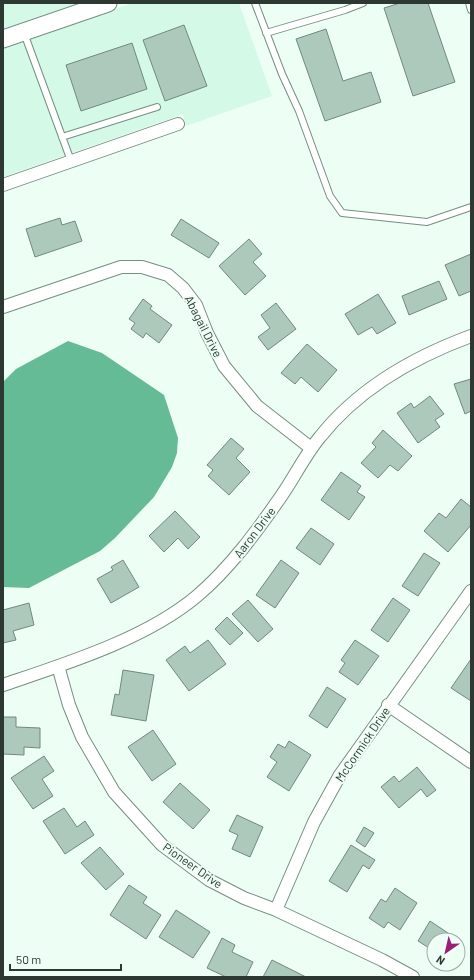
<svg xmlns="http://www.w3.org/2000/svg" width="474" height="980" font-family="Barlow,sans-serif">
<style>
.built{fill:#d4f9e7}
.water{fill:#65bb95}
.building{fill:#adc9bb;stroke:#718a7e}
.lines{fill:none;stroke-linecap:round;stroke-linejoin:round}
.lane-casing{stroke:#758f82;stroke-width:8}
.street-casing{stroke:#758f82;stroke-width:14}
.secondary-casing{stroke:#758f82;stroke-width:19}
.lane{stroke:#fff;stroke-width:6}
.street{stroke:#fff;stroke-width:12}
.secondary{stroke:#fff;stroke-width:17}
.labels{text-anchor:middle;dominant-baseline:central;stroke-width:4;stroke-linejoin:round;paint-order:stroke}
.street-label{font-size:12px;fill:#2d3833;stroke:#edfef5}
</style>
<rect width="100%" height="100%" fill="#edfef5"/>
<path class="built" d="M3,3H83L3,31Z
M132,3H239L272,96L186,126L183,114L3,177V48Z"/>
<path class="water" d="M68,341L102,353L164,395L178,438L177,453L172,467L154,497L115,538L100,551L29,588L3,587V382L16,369Z"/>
<path class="building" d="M400,3H428L455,82L413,96L384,8Z
M184,25L207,86L165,101L143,40Z
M326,29L343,81L371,72L381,102L325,121L296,39Z
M132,43L147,89L81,111L66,65Z
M60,218L62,225L75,221L82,241L35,257L26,229Z
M181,219L219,243L209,258L171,235Z
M249,239L262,254L253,262L266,276L245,295L219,266Z
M471,254V291L459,296L445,265Z
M439,281L447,299L409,315L402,296Z
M378,294L396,323L377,334L372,327L358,335L345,314Z
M143,299L152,306L150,309L172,325L159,343L146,333L143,338L131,329L135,323L129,319Z
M276,303L296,329L268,350L258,337L270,328L261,315Z
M307,344L337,370L318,392L301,377L295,384L281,373Z
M471,379V411L465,414L454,384Z
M430,396L444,414L435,420L440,427L418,443L397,413L411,403L414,408Z
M383,430L412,456L398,471L390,465L378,478L361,463L376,447L372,443Z
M231,438L244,449L236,458L250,472L229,495L208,476L213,470L207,465Z
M341,472L361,486L357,492L365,497L349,520L321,500Z
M461,499L471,507V525L448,552L424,531L439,513L446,518Z
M175,511L200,537L188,549L178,538L164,552L149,536Z
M311,528L334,544L320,565L296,548Z
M424,553L440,563L418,596L402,586Z
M123,560L139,587L111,603L97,579L113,570L111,567Z
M281,560L299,573L275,608L256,595Z
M393,598L410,610L388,642L371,630Z
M248,600L273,629L258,642L232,614Z
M29,603L34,625L13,631L16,640L3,643V610Z
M227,617L243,633L230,645L215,629Z
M208,640L226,664L189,691L166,660L185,646L190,653Z
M355,640L379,656L358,685L339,672L345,663L341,660Z
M471,659V701L451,688Z
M123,670L154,675L146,721L111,715L115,694L119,695Z
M327,687L346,699L327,728L309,716Z
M3,717H16V727L40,728V748L24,747V755L3,754Z
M153,730L176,764L152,781L128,747Z
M289,741L311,755L289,791L267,777L277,762L270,757L278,744L285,748Z
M44,756L54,771L42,779L53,796L33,809L11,778Z
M417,767L436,790L427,797L421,789L399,808L381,787L394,776L399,782Z
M180,783L210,810L193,829L163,802Z
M64,808L77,827L85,821L94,835L65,854L43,821Z
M237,815L263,827L250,857L232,849L238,835L229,831Z
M364,827L374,833L365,847L356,841Z
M351,845L375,860L369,869L363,865L347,892L329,881Z
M100,847L124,874L106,890L81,863Z
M129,885L147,897L143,903L161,915L146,939L110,915Z
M395,888L417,903L400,930L388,922L384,928L369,918L381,899L386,902Z
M176,910L210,932L193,958L159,937Z
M430,921L454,937L452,940H434V951L418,941Z
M222,938L235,945L232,952L253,962L246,977H226L207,968Z
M272,960L306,977H263Z"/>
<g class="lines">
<g class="lane-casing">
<path id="lane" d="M255,3L282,74L299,111L330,196L342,213L427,222L471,207
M469,3L471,10
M24,33L71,161
M266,33L345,10L363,3
M62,137L157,107"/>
</g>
<g class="street-casing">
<path id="street" d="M3,185L178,124
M3,307L121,267H142L168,275L183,288L196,305L207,333L224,366L257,406L311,448
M58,666L69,705L82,737L114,792L162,845L209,880L244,898L276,910L382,960L413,977
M3,685C65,664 146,639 197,596C230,568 257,531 282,495C295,476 305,455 320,437C358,389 414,357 471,336
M388,705L471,762
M276,910L314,822L340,775L471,591"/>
</g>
<g class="secondary-casing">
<path id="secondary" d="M3,39L108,3"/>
</g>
<use href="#lane" class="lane"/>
<use href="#street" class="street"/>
<use href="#secondary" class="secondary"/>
</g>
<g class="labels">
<g class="street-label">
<text transform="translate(204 326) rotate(63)">Abagail Drive</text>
<text transform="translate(254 532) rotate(-53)">Aaron Drive</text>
<text transform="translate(362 744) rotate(-56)">McCormick Drive</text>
<text transform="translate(193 865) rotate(35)">Pioneer Drive</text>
</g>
</g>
<rect width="474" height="980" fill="none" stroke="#2d3833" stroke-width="8"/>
<g transform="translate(446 952) rotate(214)"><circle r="19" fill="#edfef5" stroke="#a0afa7"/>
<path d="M0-3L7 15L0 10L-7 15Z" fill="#9b1f76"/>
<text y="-6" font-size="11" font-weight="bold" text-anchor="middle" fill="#2d3833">N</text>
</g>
<path d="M10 964v6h111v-6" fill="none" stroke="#2d3833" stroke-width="2"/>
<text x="16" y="964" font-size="12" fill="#2d3833" stroke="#edfef5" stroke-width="3" paint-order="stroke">50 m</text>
</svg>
